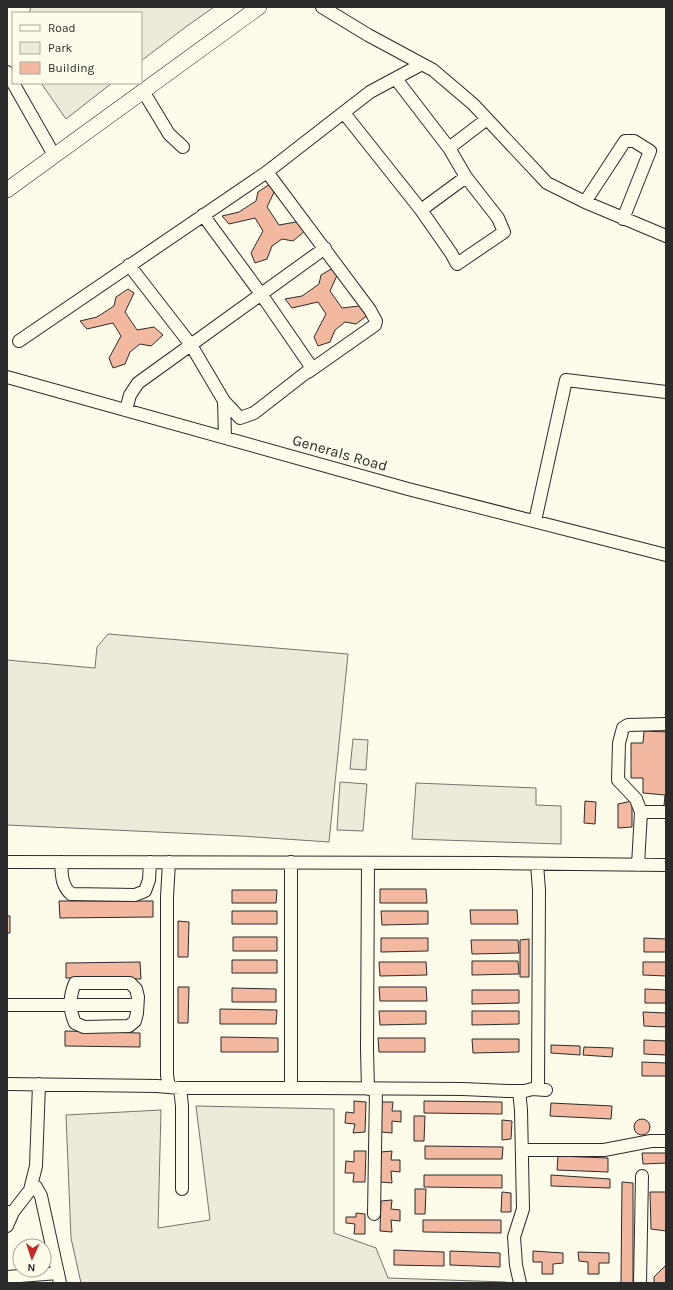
<svg xmlns="http://www.w3.org/2000/svg" width="673" height="1290" font-family="Karla,sans-serif">
<style>
.green{fill:#ecebdb;stroke:#74746e}
.building{fill:#f2b8a0;stroke:#2b2b2b}
.lines{fill:none;stroke-linecap:round;stroke-linejoin:round}
.minor-casing{stroke:#2b2b2b;stroke-width:14}
.major-casing{stroke:#2b2b2b;stroke-width:16}
.minor{stroke:#fdfbea;stroke-width:12}
.major{stroke:#fdfbea;stroke-width:15}
.labels{text-anchor:middle;dominant-baseline:central;stroke-width:3;stroke-linejoin:round;paint-order:stroke}
.street-label{font-size:15px;fill:#2b2b2b;stroke:#fdfbea}
</style>
<rect width="100%" height="100%" fill="#fdfbea"/>
<path class="green" d="M31,7H214L187,26L141,61V13H29Z
M41,83H112L66,119Z
M108,634L348,654L329,842L241,836L7,825V660L95,668L97,647Z
M353,739L368,740L366,770L350,769Z
M340,782L367,784L363,831L337,830Z
M416,783L536,788V805L561,806V844L412,839Z
M196,1106L334,1109V1233L376,1248L388,1278L506,1282V1283H81L71,1238L66,1115L161,1110L158,1228L210,1220Z"/>
<path class="building" d="M270,184L276,188L267,207L279,225L296,222L306,230L293,241L282,239L272,246L267,259L255,263L251,253L263,231L255,218L229,224L222,216L239,212L256,201L258,192Z
M333,268L339,271L330,291L342,308L359,306L369,314L356,324L345,322L335,330L330,342L318,346L314,337L326,314L318,302L292,308L285,299L302,296L319,284L321,275Z
M128,289L134,293L125,312L137,330L154,327L163,335L151,346L140,344L130,352L125,364L113,368L109,358L121,336L113,323L87,329L80,321L97,317L114,306L116,297Z
M644,731L666,732V806H664L665,795L643,793V778H631V743H643Z
M585,801L596,802L595,824L584,823Z
M632,801V827L618,828V804Z
M380,889H426L427,903H380Z
M232,890H277L276,903H232Z
M59,901H153V917L60,918Z
M470,910H517L518,924H471Z
M232,911H277V924H232Z
M381,911H428V924L382,925Z
M7,916H10V933H7Z
M178,921L189,922L188,957H178Z
M233,937H277V951H233Z
M381,938H428V951L381,952Z
M644,938L666,939V952H644Z
M529,939V977H520V940Z
M471,940H518L519,953L472,954Z
M232,960H277V973H232Z
M472,961H518L519,974L472,975Z
M140,962L141,979L66,978V963Z
M379,962H426L427,975L380,976Z
M643,962H666V976L643,975Z
M178,987H189L188,1023H178Z
M379,987H426L427,1001H380Z
M232,988L276,989V1002H232Z
M645,989L666,990V1003H645Z
M472,990H519V1003L472,1004Z
M220,1009L277,1010L276,1024H220Z
M379,1011H426V1024L380,1025Z
M472,1011H519V1024L472,1025Z
M643,1012L666,1013V1027L644,1026Z
M65,1031L140,1033V1047L65,1046Z
M221,1037L278,1038V1052H221Z
M378,1038H425V1052H379Z
M472,1039H519V1052L473,1053Z
M644,1040L666,1041V1055L644,1054Z
M551,1045L580,1046V1055L551,1053Z
M584,1047L613,1048L612,1057L583,1055Z
M642,1062L666,1063V1076H642Z
M354,1101L366,1102L365,1132L353,1133L355,1124L345,1123L346,1112L354,1113Z
M424,1101L502,1102V1114L424,1113Z
M381,1102H393L392,1111H401V1122L392,1121V1133L381,1132Z
M551,1103L612,1106L611,1119L550,1116Z
M414,1116H425L424,1141H414Z
M634 1127a8 8 0 1 1 16 0a8 8 0 1 1-16 0Z
M502,1120L512,1121L511,1139L502,1140Z
M425,1146L503,1147L502,1159H425Z
M354,1151H366L365,1182H353L354,1173H345L346,1161L354,1162Z
M392,1151L391,1160H400V1172L391,1171L392,1183L380,1182L381,1152Z
M642,1153H666V1163L643,1164Z
M558,1156L608,1158V1172L557,1170Z
M424,1175H502V1188L424,1187Z
M551,1175L610,1179V1188L551,1186Z
M622,1182L633,1183V1283H621Z
M415,1189H426L425,1214H415Z
M502,1192L511,1193V1212H501Z
M650,1192H666V1231L651,1229Z
M392,1200L391,1209L400,1210V1221L391,1220L392,1232L380,1231L381,1201Z
M356,1213L365,1214V1234H354L355,1224L346,1223V1217H356Z
M423,1220H501V1233L423,1232Z
M394,1250L444,1252V1266L394,1265Z
M450,1251L500,1253V1267L450,1265Z
M533,1251L563,1253V1263L553,1264V1274H542V1262H533Z
M578,1252L609,1253V1263H599V1274H588V1262L579,1261Z
M666,1265V1283H654V1277Z"/>
<g class="lines">
<g class="minor-casing">
<path id="minor" d="M322,7L368,35L433,70L473,104L547,183L585,202L666,236
M7,72L13,83
M13,83L54,155
M143,91L169,134L183,147
M344,113L421,210L451,253L457,264L504,232L498,218L466,177L449,148L396,79
M449,148L487,119
M267,172L370,310L376,321L375,325L308,372
M585,202L625,141H634L650,151L623,219
M421,210L466,177
M203,215L261,294L312,368L254,413L240,418L224,401
M129,265L191,345L224,401L225,437
M19,341L267,172L370,92L422,64
M7,377L408,489L666,555
M126,410L130,395L138,383L325,248
M535,521L566,380L666,392
M666,724L628,725L623,728L619,743L618,780L636,799L641,812H666
M7,862L495,863L666,865
M61,862C62,875 61,885 71,894L135,895L145,891L149,880L150,862
M537,864L539,890L538,1089
M638,865L641,812
M75,983H130L136,989L138,997L137,1013L135,1021L129,1026L84,1027L75,1023C69,1010 69,997 75,983Z
M7,1005H137
M7,1084L157,1086L180,1088H316L463,1089L507,1091H525L532,1089L546,1090
M169,1087L167,1075V897L169,862
M180,1088L182,1106V1189
M291,1088V862
M368,1089L367,1050L368,863
M519,1091L521,1110L523,1209L514,1237L516,1265L520,1283
M522,1150H604L651,1141H666
M30,1190L36,1166L39,1084
M7,1212H13L30,1190L36,1187L41,1196L60,1283
M374,1214L376,1089
M7,1226L13,1212
M7,1277L58,1273
M640,1283L642,1176"/>
</g>
<g class="major-casing">
<path id="major" d="M7,190L259,7"/>
</g>
<use href="#minor" class="minor"/>
<use href="#major" class="major"/>
</g>
<g class="labels">
<g class="street-label">
<text transform="translate(340 453) rotate(16)">Generals Road</text>
</g>
</g>
<rect width="673" height="1290" fill="none" stroke="#2b2b2b" stroke-width="16"/>
<rect x="12" y="12" width="130" height="72" fill="#fdfbea" stroke="#a9a89e"/>
<rect x="20" y="25" width="20" height="6" fill="#fdfbea" stroke="#a9a89e"/>
<text x="48" y="32" font-size="12" fill="#2b2b2b">Road</text>
<rect x="20" y="42" width="20" height="12" fill="#ecebdb" stroke="#a9a89e"/>
<text x="48" y="52" font-size="12" fill="#2b2b2b">Park</text>
<rect x="20" y="62" width="20" height="12" fill="#f2b8a0" stroke="#a9a89e"/>
<text x="48" y="72" font-size="12" fill="#2b2b2b">Building</text>
<g transform="translate(32 1258) rotate(183)"><circle r="19" fill="#fdfbea" stroke="#a9a89e"/>
<path d="M0-3L7 15L0 10L-7 15Z" fill="#c62828"/>
<text y="-6" font-size="11" font-weight="bold" text-anchor="middle" fill="#2b2b2b">N</text>
</g>
</svg>
